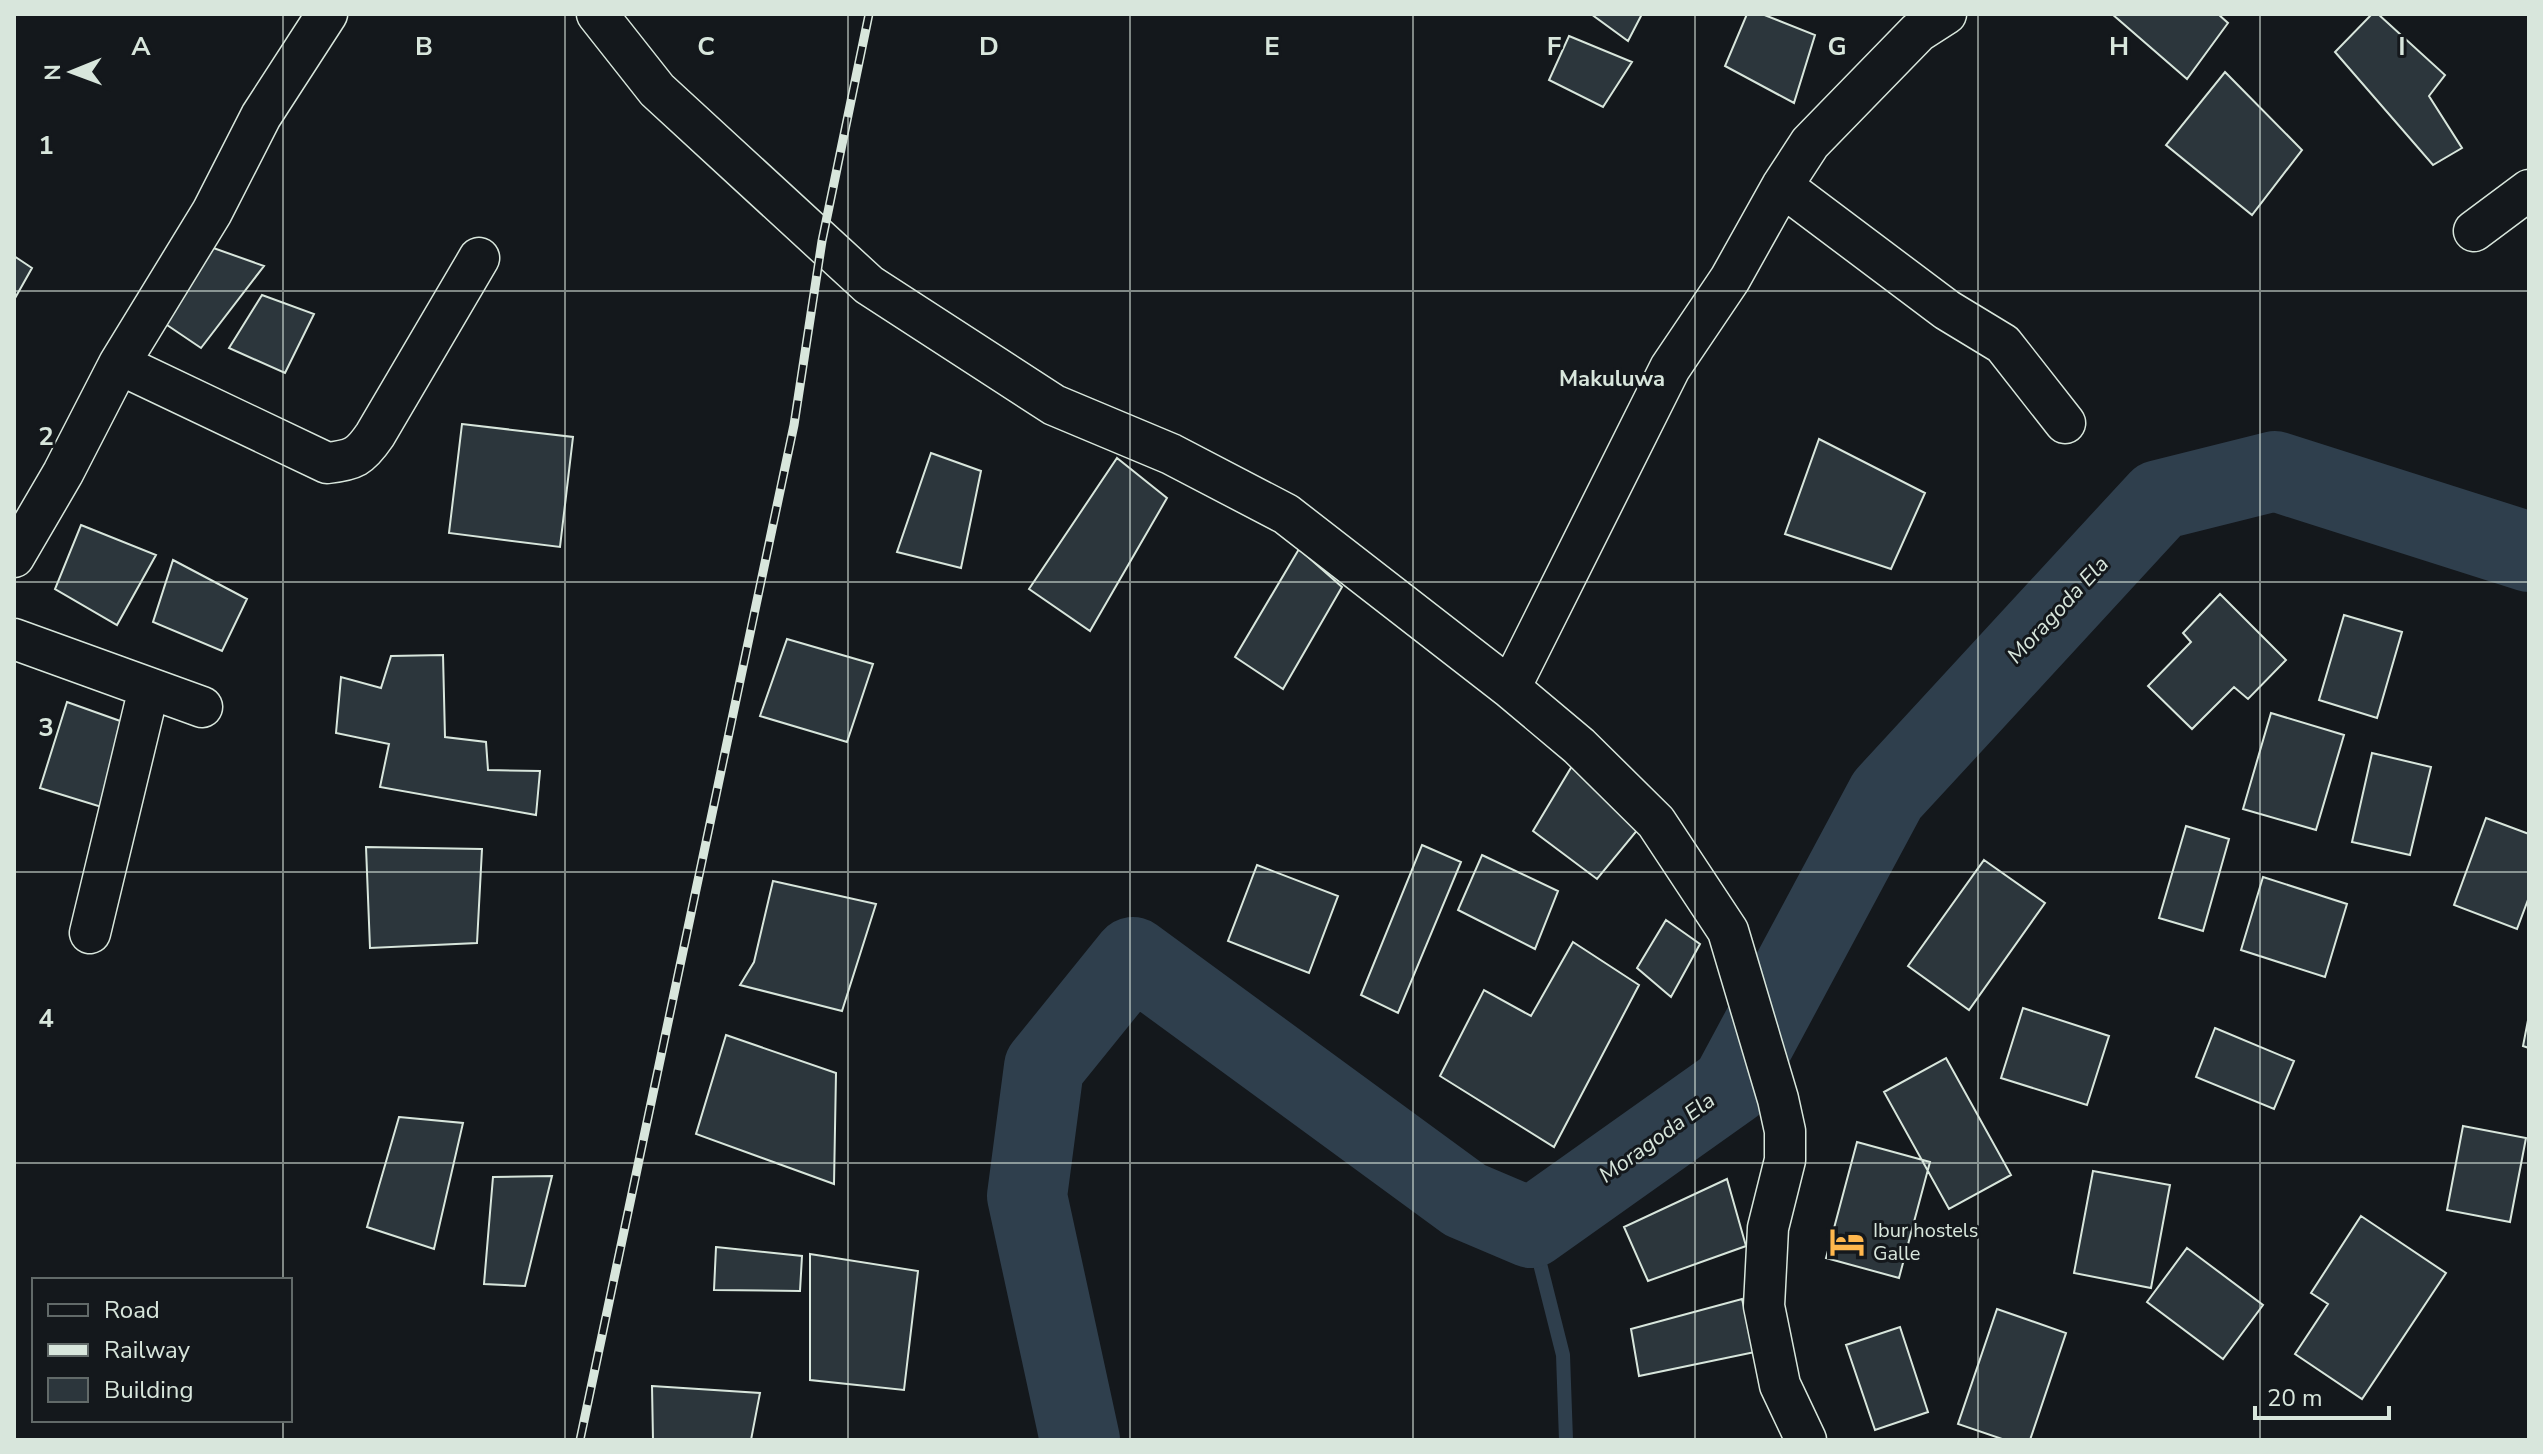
<svg xmlns="http://www.w3.org/2000/svg" width="2543" height="1454" font-family="'Nunito Sans',sans-serif">
<style>
.lines{fill:none;stroke-linecap:round;stroke-linejoin:round}
.stream{stroke:#2f3f4d;stroke-width:14}
.river{stroke:#2f3f4d;stroke-width:80}
.building{fill:#2c363c;stroke:#d8e6dc;stroke-width:2}
.minor-casing{stroke:#d8e6dc;stroke-width:43}
.minor{stroke:#14181c;stroke-width:40}
.rail-casing{stroke:#d8e6dc;stroke-width:9}
.rail{stroke:#14181c;stroke-width:6;stroke-dasharray:18;stroke-linecap:butt}
.grid{fill:none;stroke:#d8e6dc;stroke-width:2;stroke-opacity:0.55}
.labels{text-anchor:middle;dominant-baseline:central;stroke-width:6;stroke-linejoin:round;paint-order:stroke}
.poi-label{font-size:20px;fill:#d8e6dc;stroke:#14181c;text-anchor:start}
.neighbourhood-label{font-size:22px;font-weight:bold;fill:#d8e6dc;stroke:#14181c}
.water-label{font-size:22px;font-style:italic;fill:#d8e6dc;stroke:#14181c}
.grid-label{font-size:26px;text-anchor:middle;font-weight:bold;fill:#d8e6dc;stroke:#14181c;stroke-width:6;stroke-linejoin:round;paint-order:stroke}
</style>
<rect width="100%" height="100%" fill="#14181c"/>
<g class="lines">
<path class="stream" d="M1531,1228L1563,1355L1566,1440"/>
<path class="river" d="M1080,1440L1027,1196L1044,1067L1133,957L1465,1200L1531,1228L1731,1086L1887,795L2159,500L2275,471L2529,552"/>
</g>
<path class="building" d="M1591,14H1642L1628,41Z
M1747,14H1762L1815,35L1794,103L1725,66Z
M2112,14H2218L2228,23L2187,79Z
M2372,14H2378L2445,75L2429,96L2462,148L2433,165L2335,52Z
M1569,36L1632,62L1603,107L1549,80Z
M2225,72L2302,150L2252,215L2166,145Z
M205,245L264,266L201,348L164,323Z
M14,256L32,268L14,300Z
M262,295L314,314L285,373L229,348Z
M462,424L573,437L560,547L449,533Z
M1819,439L1925,493L1891,569L1785,534Z
M931,453L981,471L961,568L897,552Z
M1117,458L1167,498L1090,631L1029,589Z
M81,525L156,555L117,625L55,589Z
M1299,549L1342,587L1283,689L1235,657Z
M173,560L247,599L222,651L153,622Z
M2220,594L2286,660L2248,699L2234,687L2192,729L2148,686L2191,642L2183,633Z
M2344,615L2402,632L2377,718L2319,700Z
M787,639L873,664L847,742L760,716Z
M443,655L445,737L486,742L488,770L540,771L536,815L380,787L389,744L336,733L341,677L381,688L391,656Z
M67,702L123,722L108,809L40,788Z
M2271,713L2344,735L2316,830L2243,809Z
M2372,753L2431,767L2410,855L2352,842Z
M1572,766L1644,822L1597,879L1533,831Z
M2486,818L2529,834V897L2517,929L2454,905Z
M2186,826L2229,839L2203,931L2159,918Z
M1422,845L1461,862L1398,1013L1361,995Z
M366,847L482,849L477,943L370,948Z
M1482,855L1558,891L1535,949L1458,910Z
M1984,860L2045,903L1969,1010L1908,966Z
M1257,865L1338,896L1309,973L1228,941Z
M2263,877L2347,904L2325,977L2241,950Z
M773,881L876,904L842,1011L740,985L754,962Z
M1666,920L1700,944L1671,997L1637,968Z
M1573,942L1639,985L1554,1147L1440,1076L1484,990L1531,1016Z
M2023,1008L2109,1036L2087,1105L2001,1078Z
M2529,1015V1048L2523,1046Z
M2215,1028L2294,1061L2274,1109L2196,1077Z
M726,1035L836,1073L834,1184L696,1134Z
M1946,1058L2011,1175L1949,1209L1884,1092Z
M399,1117L463,1123L434,1249L367,1227Z
M2463,1126L2526,1138L2510,1222L2447,1210Z
M1857,1142L1930,1162L1899,1278L1826,1258Z
M2093,1171L2170,1185L2151,1288L2074,1273Z
M552,1176L525,1286L484,1284L493,1177Z
M1727,1179L1746,1246L1648,1281L1624,1227Z
M2361,1216L2446,1273L2362,1399L2295,1354L2328,1304L2311,1293Z
M716,1247L802,1256L800,1291L714,1290Z
M2187,1248L2263,1305L2223,1359L2147,1302Z
M810,1254L918,1271L904,1390L810,1380Z
M1742,1299L1755,1352L1639,1376L1631,1329Z
M1997,1309L2066,1333L2030,1440H2005L1958,1424Z
M1900,1327L1928,1412L1875,1430L1846,1345Z
M652,1386L760,1393L751,1440H653Z"/>
<g class="lines">
<g class="minor-casing">
<path id="minor" d="M597,14L657,90L869,285L1054,405L1171,454L1286,514L1510,688L1579,746L1656,822L1728,931L1778,1099L1785,1131V1160L1768,1228L1764,1306L1780,1385L1806,1440
M1782,186L1947,310L2003,344L2065,423
M2474,231L2529,190
M119,364L327,463C354,460 360,457 375,435L479,258
M14,557L63,473L119,364L212,212L261,116L327,14
M14,639L202,707
M1510,688L1670,368L1730,279L1782,186L1810,143L1918,32L1946,14
M90,933L149,688L145,706"/>
</g>
<use href="#minor" class="minor"/>
<g class="rail-casing">
<path id="rail" d="M580,1440L794,425L822,241L869,14"/>
</g>
<use href="#rail" class="rail"/>
</g>
<path class="grid" d="M283,14V1280M565,14V1440M848,14V1440M1130,14V1440M1413,14V1440M1695,14V1440M1978,14V1440M2260,14V1440M14,291H2529M14,582H2529M14,872H2529M14,1163H2529M283,1420V1440"/>
<defs>
<g id="hotel-bare" transform="scale(2.76)"><path d="M-6-4.5h1.5V1H6V5H4.5V3h-9V5H-6ZM-4 0a1.8 1.8 0 1 1 3.6 0ZM.5 0V-2.5h3Q6-2.5 6 0Z" fill="#ffb74d" stroke="#14181c" stroke-width="2.5" paint-order="stroke"/></g>
</defs>
<g fill-rule="evenodd">
<use href="#hotel-bare" x="1847" y="1242"/>
</g>
<g class="labels">
<g class="poi-label">
<text x="1873" y="1230">Ibur hostels<tspan x="1873" dy="23">Galle</tspan></text>
</g>
<g class="neighbourhood-label">
<text x="1612" y="379">Makuluwa</text>
</g>
<g class="water-label">
<text transform="translate(2058 610) rotate(-47)">Moragoda Ela</text>
<text transform="translate(1657 1138) rotate(-36)">Moragoda Ela</text>
</g>
</g>
<g class="grid-label">
<text x="141" y="55">A</text>
<text x="424" y="55">B</text>
<text x="706" y="55">C</text>
<text x="989" y="55">D</text>
<text x="1272" y="55">E</text>
<text x="1554" y="55">F</text>
<text x="1837" y="55">G</text>
<text x="2119" y="55">H</text>
<text x="2402" y="55">I</text>
<text x="46" y="154">1</text>
<text x="46" y="445">2</text>
<text x="46" y="736">3</text>
<text x="46" y="1027">4</text>
</g>
<rect width="2543" height="1454" fill="none" stroke="#d8e6dc" stroke-width="32"/>
<rect x="32" y="1278" width="260" height="144" fill="#14181c" stroke="#626a69" stroke-width="2"/>
<rect x="48" y="1304" width="40" height="12" fill="#14181c" stroke="#626a69" stroke-width="2"/>
<text x="104" y="1318" font-size="24" fill="#d8e6dc">Road</text>
<rect x="48" y="1344" width="40" height="12" fill="#d8e6dc" stroke="#626a69" stroke-width="2"/>
<text x="104" y="1358" font-size="24" fill="#d8e6dc">Railway</text>
<rect x="48" y="1378" width="40" height="24" fill="#2c363c" stroke="#626a69" stroke-width="2"/>
<text x="104" y="1398" font-size="24" fill="#d8e6dc">Building</text>
<g transform="translate(72 72) rotate(269)" stroke="#14181c" stroke-width="6" paint-order="stroke">
<path d="M0-6L14 30L0 20L-14 30Z" fill="#d8e6dc"/>
<text y="-12" font-size="22" font-weight="bold" text-anchor="middle" fill="#d8e6dc">N</text>
</g>
<path d="M2255 1406v12h134v-12" fill="none" stroke="#d8e6dc" stroke-width="4"/>
<text x="2267" y="1406" font-size="24" fill="#d8e6dc" stroke="#14181c" stroke-width="6" paint-order="stroke">20 m</text>
</svg>
